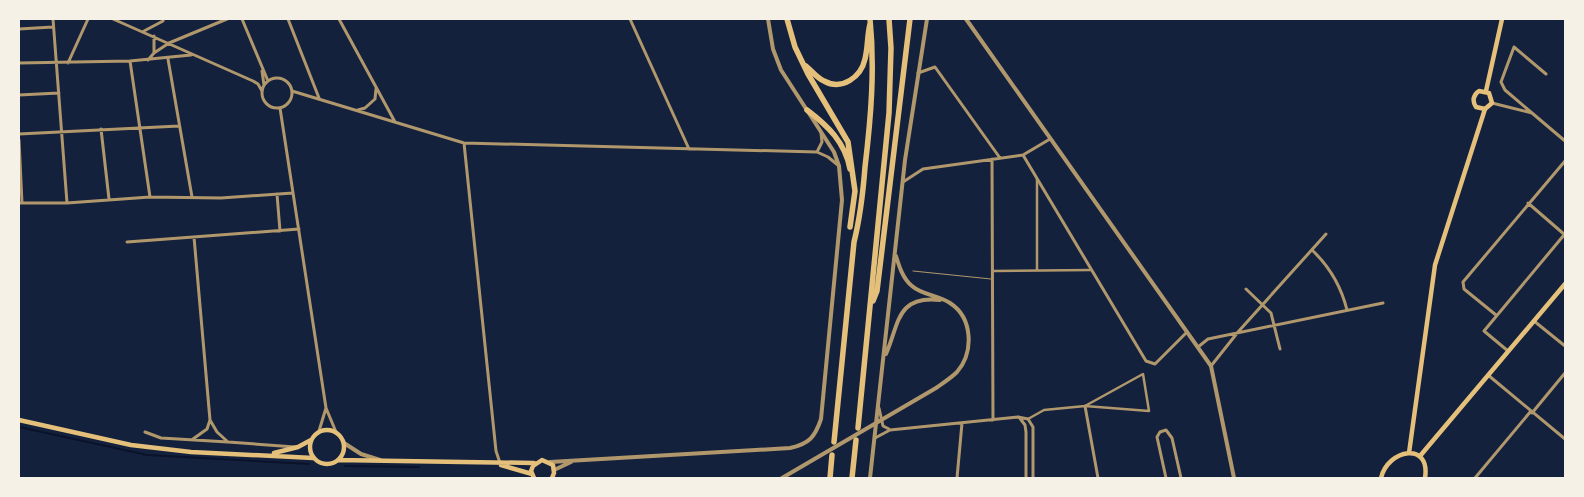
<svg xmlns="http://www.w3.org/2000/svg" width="1584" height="497" font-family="'Asap Condensed',sans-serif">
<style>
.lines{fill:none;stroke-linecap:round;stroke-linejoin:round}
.stream{stroke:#0b132b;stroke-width:2}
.service{stroke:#b1986c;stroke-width:1}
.pedestrian{stroke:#b1986c;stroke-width:2.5}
.minor{stroke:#b1986c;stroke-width:3}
.tertiary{stroke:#b1986c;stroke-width:4}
.secondary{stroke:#e5c07b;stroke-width:4.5}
.motorway{stroke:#e5c07b;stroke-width:5.5}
</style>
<rect width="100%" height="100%" fill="#14213d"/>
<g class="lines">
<path class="stream" d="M19,427L147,455L309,464
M345,466L419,467"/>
<path class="service" d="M913,271L991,279"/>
<path class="pedestrian" d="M1037,179V270
M993,271L1091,270
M1028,419L1044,410L1085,406L1143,374L1149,411L1085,406"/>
<path class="minor" d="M53,19L67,203
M113,19L253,81L258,84L262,91
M242,19L268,81
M288,19L319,98
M339,19L395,122
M630,19L689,149
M19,29L53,27
M144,31L163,21V19
M154,53L169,43L227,19
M168,59L192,197
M148,60L154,53V36
M130,61L150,197
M19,63L130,61L191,55
M68,63L88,19
M262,71L264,85
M918,73L935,67L1000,158
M262 93a15 15 0 1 1 30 0a15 15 0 1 1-30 0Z
M292,91L464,143L817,152L828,157L839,166
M19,95L59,93
M1492,103L1532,113L1565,141
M280,108L326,408L336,432
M358,110L365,108L375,99L376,89
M1532,113L1505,90L1501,82L1514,47L1546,74
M101,129L109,199
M19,134L179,126
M19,140L22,203
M464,143L496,451L500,463
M817,152L822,142L821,133
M1023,155L1146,361L1155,364L1187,332
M992,159L993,420
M903,182L923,169L1023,155L1050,139
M277,194L280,231
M19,203H67L150,197L221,198L293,193
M1528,203L1565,235
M194,237L210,420L217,432L228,442L295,447
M127,242L299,229
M1312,250C1330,267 1341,286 1347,310
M1246,289L1271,313L1280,349
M1496,315L1464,289L1463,282L1565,161
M1534,321L1565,346
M1198,347L1208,339L1383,303
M1508,351L1484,331L1564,235
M1211,366L1238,332L1326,234
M1488,375L1565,439
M1085,406L1098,478
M879,408L883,426L889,429
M1532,413L1565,373
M1019,417L1025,425L1026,432V478
M319,431L326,408
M145,432L161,438L228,442
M875,438L890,430L1018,417L1028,419L1033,427V478
M193,439L207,429L210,420
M957,478L962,423
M1166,478L1157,437L1160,432L1166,430L1172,438L1181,478
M1475,478L1531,411"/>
<path class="tertiary" d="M966,19L1211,366L1234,478
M886,354C899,325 896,295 940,300
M344,443L361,454L380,460
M550,462L790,448C809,444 815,437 821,419L842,200L839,166L834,152L781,70L773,49L768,19
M554,470L571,462
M782,478L936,388C943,383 951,378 957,372C974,352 973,318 950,303C938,295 922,295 912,286C903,279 899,266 896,256
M870,478L905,160L927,19"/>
<path class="secondary" d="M1486,91L1502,19
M19,420L131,445L191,452L313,458
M310 447a17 17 0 1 1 34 0a17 17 0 1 1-34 0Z
M274,453L298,447L311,440
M1409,453L1435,265L1485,109L1492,103L1489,93L1479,91C1473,95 1472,101 1476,107L1485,109
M1420,456L1565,284
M338,460L534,463
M501,465L532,474
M534,478L531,471L533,466L542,460L553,465L554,473L552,478
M1381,478C1388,449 1431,441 1425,478"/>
<path class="motorway" d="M787,19L795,47L808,74L848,142L855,191L850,227
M806,66C812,71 817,78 824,81C842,91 861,77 865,59C868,47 867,36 870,24
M807,110C828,126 845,142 850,169
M873,301L877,291L910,19
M858,428L889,113L891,48L889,19
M834,442L854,242C860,218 863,193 865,167C871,117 875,69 870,19
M830,478L832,455
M852,478L856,440"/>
</g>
<rect width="1584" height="497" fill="none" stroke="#f6f1e7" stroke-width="40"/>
</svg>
